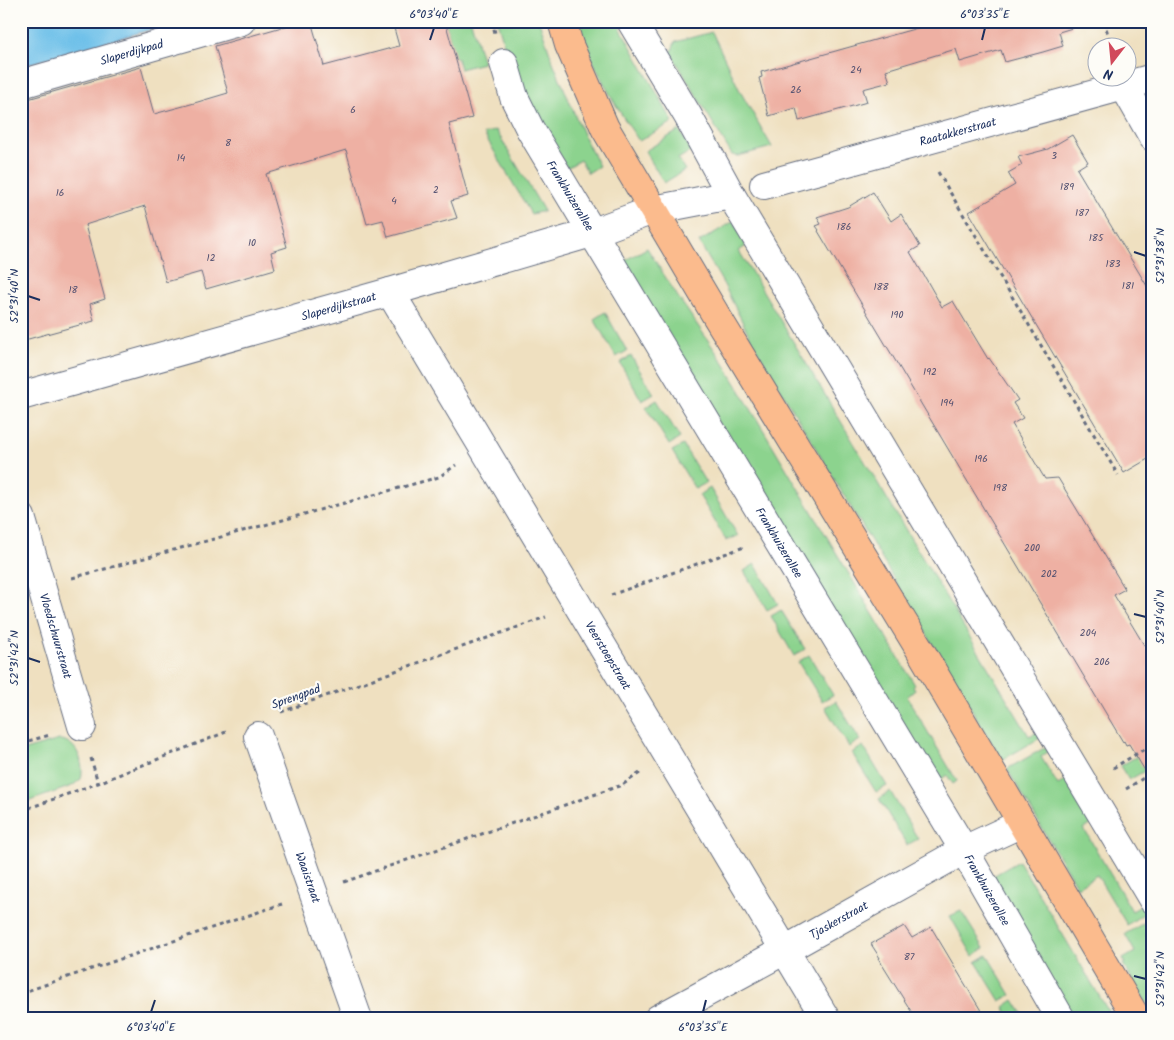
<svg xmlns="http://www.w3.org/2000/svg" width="1174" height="1040" font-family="Kalam,sans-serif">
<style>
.green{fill:#8cd38e;stroke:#548176}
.water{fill:#6dc0e9;stroke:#4478a4}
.building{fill:#eeb0a3}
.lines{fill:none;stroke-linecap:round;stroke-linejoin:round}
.minor-casing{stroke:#656d80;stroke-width:30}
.major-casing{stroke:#656d80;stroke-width:30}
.path{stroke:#656d80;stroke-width:3;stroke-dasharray:4 4;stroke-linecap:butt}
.minor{stroke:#fff;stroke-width:28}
.major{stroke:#fbbb8d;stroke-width:28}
.ticks{fill:none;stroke:#1b2f5e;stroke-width:2}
.labels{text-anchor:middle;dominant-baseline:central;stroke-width:4.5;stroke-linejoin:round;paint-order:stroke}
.number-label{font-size:10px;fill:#504f6f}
.street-label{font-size:12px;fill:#1b2f5e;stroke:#fdfcf7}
.neatline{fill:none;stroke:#1b2f5e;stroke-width:2}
.ticks-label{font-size:12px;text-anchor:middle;fill:#1b2f5e}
</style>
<rect width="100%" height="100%" fill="#fdfcf7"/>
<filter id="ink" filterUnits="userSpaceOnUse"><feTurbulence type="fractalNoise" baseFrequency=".02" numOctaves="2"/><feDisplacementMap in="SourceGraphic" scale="10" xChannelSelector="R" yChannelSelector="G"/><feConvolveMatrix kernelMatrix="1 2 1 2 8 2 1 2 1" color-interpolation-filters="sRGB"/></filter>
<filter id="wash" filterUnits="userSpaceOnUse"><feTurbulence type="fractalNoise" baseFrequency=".0096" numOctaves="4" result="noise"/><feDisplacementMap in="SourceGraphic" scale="20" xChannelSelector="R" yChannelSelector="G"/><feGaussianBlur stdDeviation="1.12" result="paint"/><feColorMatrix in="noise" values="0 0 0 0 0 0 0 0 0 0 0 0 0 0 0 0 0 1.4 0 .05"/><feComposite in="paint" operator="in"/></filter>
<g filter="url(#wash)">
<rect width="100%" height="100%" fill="#efe0c0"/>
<path class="green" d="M445,21H471L483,63L460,69L457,58H455Z
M497,21H539L553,62L585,139L599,166L588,173L580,160L567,168L541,126L509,61Z
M577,21H619L621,29L673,122L639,141C612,102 593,66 577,21Z
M712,32L740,91L772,147L738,156L732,155L671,53L675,42Z
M496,130L544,211L531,214L484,134Z
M678,131H680L691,151L678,159L685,170L664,183L645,151Z
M734,221L746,246L739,251L1029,736L1038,732L1040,738L1002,760L754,345L724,285L699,242Z
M647,248L678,297L723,362L915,685L913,687L915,690L907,697L957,781L953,784L947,775L934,784L622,262Z
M605,312L627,351L616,357L594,319Z
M631,356L654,394L642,401L620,363Z
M657,400L680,438L669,445L646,407Z
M683,445L706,483L695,489L672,451Z
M710,488L738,536L726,540L699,495Z
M755,564L778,604L767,610L744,571Z
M781,610L805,649L794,656L771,616Z
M809,655L833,695L822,701L798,662Z
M836,701L860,740L849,747L825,707Z
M59,740C77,740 85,764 81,779L72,786L21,804V751Z
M863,746L887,786L876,792L852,753Z
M1046,747L1049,751L1041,757L1058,785L1066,780L1092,824L1084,829L1132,911L1141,906L1146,912L1127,925L1097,875L1077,887L1007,769Z
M1153,747V766L1129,780L1120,766Z
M890,791L918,839L907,845L879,799Z
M1019,861L1113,1019H1073L993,876Z
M961,911L984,948L973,956L950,916Z
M1149,920L1153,924V929L1146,934L1153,945V1014L1123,964L1125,963L1123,959L1135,952L1125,934Z
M987,955L1011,995L1000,1001L976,962Z
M1014,1000L1026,1019H1011L1004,1007Z"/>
<path class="water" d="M21,21H181L21,66Z"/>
<g id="blocks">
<path class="building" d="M303,21H311L324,66L399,46L392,21H445L472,118L449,124L468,196L451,201L457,218L388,237L383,220L367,224L346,150L266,174L287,247L271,252L275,269L206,289L201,272L166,282L145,206L85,225L105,299L90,304L94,321L21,341V101L141,67L154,114L191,104L228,93L215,46Z
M919,21H1071L1072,28L1059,32L1063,46L1043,52L1005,62L1001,50L960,62L956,49L886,70L890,82L863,89L867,102L799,121L796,108L769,116L759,78L762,77L761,72L921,27Z
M1072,135L1088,162L1077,169L1153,296V456L1124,473L969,212L1015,185L1008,173L1022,165L1018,157L1048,149Z
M873,192L891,221L901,214L920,246L910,252L926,279L942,307L953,301L988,359L989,358L1018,400L1013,403L1023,418L1012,424L1045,479L1058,478L1125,589L1114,595L1153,660V784L1129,744L1126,745L1124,741L1123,742L818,231L819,230L816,226L821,224L817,217L848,207Z
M904,926L912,938L931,927L986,1019H916L878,958H880L871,944Z"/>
</g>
</g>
<g filter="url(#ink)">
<use href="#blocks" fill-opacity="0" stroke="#656d80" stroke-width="1"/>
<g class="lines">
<g class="minor-casing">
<g id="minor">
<path d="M631,21L688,116L731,195L1153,900"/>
<path id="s1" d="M504,63L514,97L530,129L964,850L1061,1019"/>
<path id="s2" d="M21,84L241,21"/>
<path d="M1124,86L1153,137"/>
<path id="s3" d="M764,185L1153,78"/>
<path id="s4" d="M390,292L826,1019"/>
<path id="s5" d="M21,396L390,292L591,233L653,210L731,195"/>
<path id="s6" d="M21,517L82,726"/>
<path id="s7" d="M258,736L358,1019"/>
<path id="s8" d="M658,1019L785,950L964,850L1022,823"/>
</g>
</g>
<g class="major-casing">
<path id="major" d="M562,21L569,45L605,128L717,317L919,648L1137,1019"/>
</g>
<path class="path" d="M492,21L495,33
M1104,21L1112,48
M938,172L1118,475
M72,578L439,477L456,465
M611,595L744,547
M281,712L546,617
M21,743L50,735
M91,758L98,783
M1113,768L1153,744
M1126,789L1153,772
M21,811L98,783L226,732
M344,882L622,785L640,773
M21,993L282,904"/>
<use href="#minor" class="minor"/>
<use href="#major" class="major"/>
</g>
</g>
<path class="ticks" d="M430,40L434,28M982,40L985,28M1134,252L1146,256M28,296L40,300M1134,614L1146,617M28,658L40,662M1134,976L1146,979M151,1012L155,1000M703,1012L706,1000"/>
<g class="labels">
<g class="number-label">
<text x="856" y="70">24</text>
<text x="796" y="90">26</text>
<text x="353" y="110">6</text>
<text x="228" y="143">8</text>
<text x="1054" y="156">3</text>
<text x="181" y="158">14</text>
<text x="1067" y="187">189</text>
<text x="436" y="190">2</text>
<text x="60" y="193">16</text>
<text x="394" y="201">4</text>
<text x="1082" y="213">187</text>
<text x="844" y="227">186</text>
<text x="1096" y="238">185</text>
<text x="252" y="243">10</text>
<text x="211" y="258">12</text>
<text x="1113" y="264">183</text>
<text x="1128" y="286">181</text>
<text x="881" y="287">188</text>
<text x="73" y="290">18</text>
<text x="897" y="315">190</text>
<text x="930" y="372">192</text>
<text x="947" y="403">194</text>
<text x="981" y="459">196</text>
<text x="1000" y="488">198</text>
<text x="1032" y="548">200</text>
<text x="1049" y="574">202</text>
<text x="1088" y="633">204</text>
<text x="1102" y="662">206</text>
<text x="909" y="957">87</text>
</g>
<g class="street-label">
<text stroke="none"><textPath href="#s2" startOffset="115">Slaperdijkpad</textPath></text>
<text stroke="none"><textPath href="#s3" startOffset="201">Raatakkerstraat</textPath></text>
<text stroke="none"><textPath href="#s1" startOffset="149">Frankhuizerallee</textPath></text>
<text stroke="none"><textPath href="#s5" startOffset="330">Slaperdijkstraat</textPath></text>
<text stroke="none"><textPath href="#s1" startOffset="554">Frankhuizerallee</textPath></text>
<text stroke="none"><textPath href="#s6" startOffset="124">Vloedschuurstraat</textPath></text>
<text stroke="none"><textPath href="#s4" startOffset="424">Veerstoepstraat</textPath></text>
<text transform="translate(296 697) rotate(-20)">Sprengpad</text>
<text stroke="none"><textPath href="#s7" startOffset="150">Waaistraat</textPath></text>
<text stroke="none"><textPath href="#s1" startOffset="959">Frankhuizerallee</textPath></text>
<text stroke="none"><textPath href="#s8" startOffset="206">Tjaskerstraat</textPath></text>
</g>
</g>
<rect width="1174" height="1040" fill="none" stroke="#fdfcf7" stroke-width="55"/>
<g transform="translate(1112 62) rotate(196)"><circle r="24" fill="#fdfcf7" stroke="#a3aaba"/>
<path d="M0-4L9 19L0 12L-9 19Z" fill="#d1495b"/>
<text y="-8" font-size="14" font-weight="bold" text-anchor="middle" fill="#1b2f5e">N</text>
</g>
<rect x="28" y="28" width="1118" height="984" class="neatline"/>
<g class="ticks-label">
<text x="434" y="18">6°03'40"E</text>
<text x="985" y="18">6°03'35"E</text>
<text transform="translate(1160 256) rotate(-90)" y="4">52°31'38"N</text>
<text transform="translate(14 296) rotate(-90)" y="4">52°31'40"N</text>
<text transform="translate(1160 617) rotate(-90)" y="4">52°31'40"N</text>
<text transform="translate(14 658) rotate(-90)" y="4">52°31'42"N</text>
<text transform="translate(1160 979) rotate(-90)" y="4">52°31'42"N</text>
<text x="151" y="1031">6°03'40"E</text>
<text x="703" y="1031">6°03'35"E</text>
</g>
</svg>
